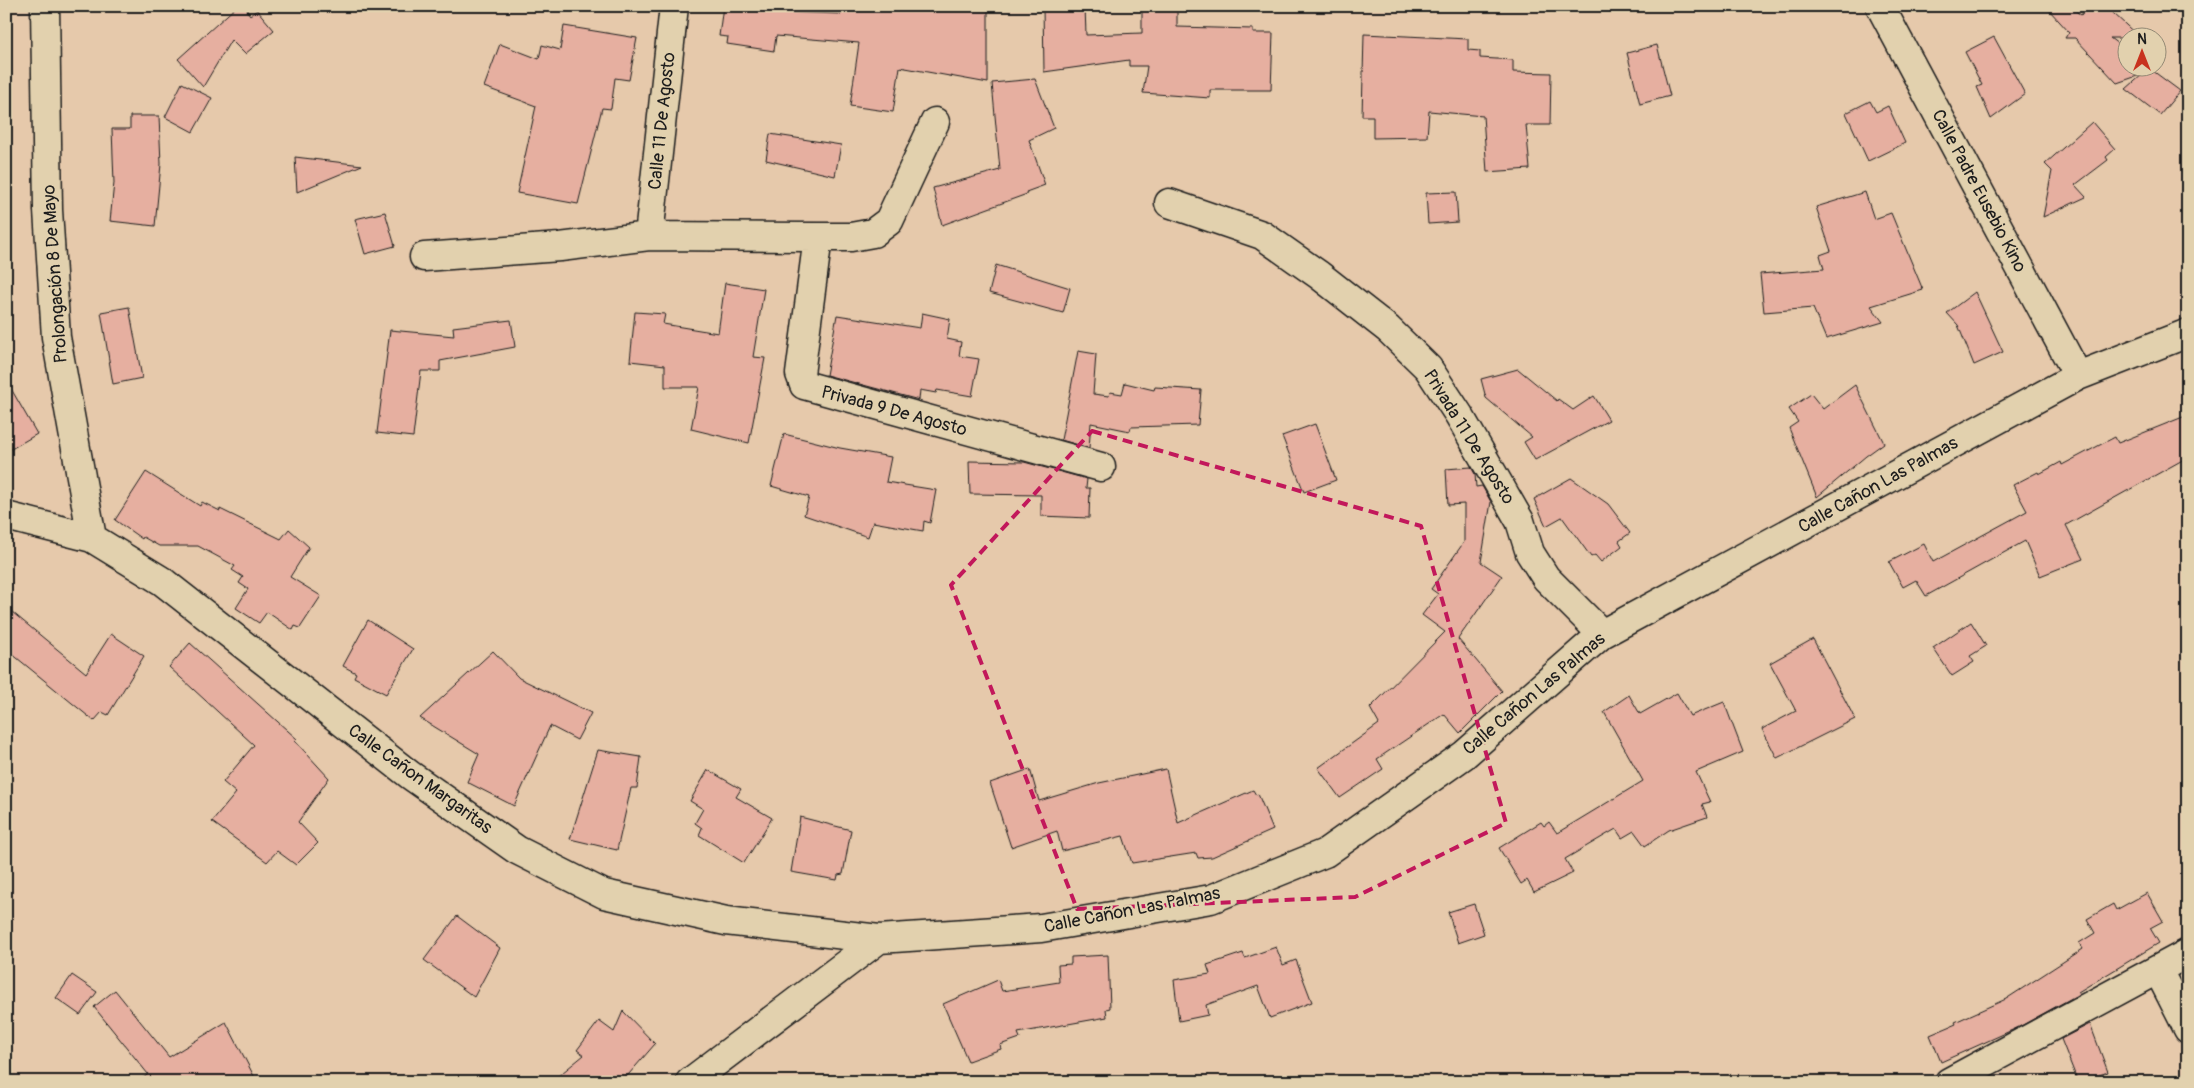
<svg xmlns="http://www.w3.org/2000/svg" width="2194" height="1088" font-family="Pangolin,sans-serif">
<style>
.building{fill:#e6afa0;stroke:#1c1c1c}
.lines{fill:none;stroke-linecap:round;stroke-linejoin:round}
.minor-casing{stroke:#1c1c1c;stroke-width:31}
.minor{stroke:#e2d1ae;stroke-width:28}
.marked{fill:none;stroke:#c2185b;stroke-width:4;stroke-dasharray:10 6;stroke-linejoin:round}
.labels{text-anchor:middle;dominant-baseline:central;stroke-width:4.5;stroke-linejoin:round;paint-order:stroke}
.street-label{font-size:18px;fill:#1c1c1c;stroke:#e2d1ae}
</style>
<rect width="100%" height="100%" fill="#e6c9ab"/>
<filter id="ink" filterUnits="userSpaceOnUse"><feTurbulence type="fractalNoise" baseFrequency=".02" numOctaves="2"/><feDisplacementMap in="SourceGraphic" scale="10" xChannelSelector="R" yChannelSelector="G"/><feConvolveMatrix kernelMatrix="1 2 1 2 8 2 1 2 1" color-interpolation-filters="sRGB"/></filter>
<g filter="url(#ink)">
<path class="building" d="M237,6H250L247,11L250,15L257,10L274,30L245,54L231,40L203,87L178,59Z
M723,6H780L779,12L841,14V6H988V83L900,67L893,112L850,106L859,43L776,36L774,51L727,44L728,37L719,36Z
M1043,6H1085L1086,35L1142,33V6H1177V27L1253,29V33H1273L1271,90H1210V98L1143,93L1147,66H1129V60L1044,72Z
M2052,6H2069L2081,15L2088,6H2113V13L2140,38H2110L2126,50V68H2149L2180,91L2160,115L2126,89L2143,74L2117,83L2075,38H2065L2069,32L2049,10Z
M564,26L637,38L629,80L615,78L611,109L602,108L578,204L517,193L536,106L484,87L500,44L539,59L542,45L560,50Z
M1364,34L1468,39V50L1480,51V58L1513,60V72L1551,73L1550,125H1526L1530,169L1487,172L1483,116L1429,111L1427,137L1373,138V116H1362Z
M1994,37L2025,94L1991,119L1977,87L1982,85L1965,52Z
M1657,45L1670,96L1640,104L1627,53Z
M1035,79L1054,128L1029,140L1045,185L1026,192L1027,194L942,225L933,188L1000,170L992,83Z
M182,83L212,98L193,132L165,117Z
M1870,101L1876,112L1888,106L1905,143L1868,161L1846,113Z
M130,116H159L161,164L155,226L110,221L114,183L112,129H130Z
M2092,122L2115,149L2106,157L2108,160L2075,185L2086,197L2043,217L2052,171L2045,164Z
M770,134L841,145L835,176L766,160Z
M295,157L362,165L297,192Z
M1456,192L1458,222L1428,224L1426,193Z
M1865,192L1874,219L1891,213L1923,290L1871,306L1883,322L1826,339L1813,308L1764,312L1760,274L1824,269L1820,255L1831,251L1816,207Z
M385,212L395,246L365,254L355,219Z
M996,265L1070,288L1063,313L989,293Z
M725,283L764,289L753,357L765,358L749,443L691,429L699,387H665V365L630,361L635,312L665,314L663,324L718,333Z
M1975,292L2003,352L1974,365L1958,325L1947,313Z
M129,307L142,378L113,384L101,312Z
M922,313L950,319L947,339L961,342L959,356L979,359L972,396L937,390L936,393L920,390L919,400L826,375L837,315L920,328Z
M511,320L515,347L440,361V371H421L413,437L377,433L390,330L454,336L453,327Z
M1078,351L1096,354L1093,394L1109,396L1110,392L1122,394L1125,383L1154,390L1155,387L1201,390L1198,425L1131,427L1130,431L1091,423L1089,448L1061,440Z
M1518,369L1557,401L1558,399L1573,410L1594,396L1609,420L1535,460L1524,442L1532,437L1486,398L1481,379Z
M6,380L37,434L6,452Z
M1855,385L1884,443L1866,456L1817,497L1789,428L1798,422L1789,409L1811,394L1823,409Z
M2188,415V457L2066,525L2083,559L2040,576L2025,541L1926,596L1916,580L1903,587L1889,562L1924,544L1933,562L2027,511L2013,485L2038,472L2039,474L2061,462L2062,465L2115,437L2118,443Z
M1315,424L1336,480L1304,492L1282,436Z
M784,434L840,448L891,457L886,482L936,490L930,523L924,521L923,531L873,522L868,537L804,515L809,497L771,486Z
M969,461L1024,462L1087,479L1086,488H1090L1089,518L1041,516V495L970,494Z
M1471,467L1475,474L1476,487L1482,486L1491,502L1481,562L1502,576L1458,639L1502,691L1460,733L1444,714L1377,759L1383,769L1340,798L1318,768L1379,724L1370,708L1445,632L1422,615L1438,594L1431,589L1464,542V504L1448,505L1446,469Z
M146,472L200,506L202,502L220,511V509L281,539L289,529L309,547L290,577L321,596L300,628L295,626L293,630L267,612L259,623L236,608L248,589L239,583L243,577L232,570L235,566L198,546H159L143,537L142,539L115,520Z
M1571,478L1608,504L1630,533L1619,541L1622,546L1601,562L1595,555L1591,557L1562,517L1546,526L1534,499Z
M6,607L86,673L111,634L144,656L108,715L102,712L94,721L6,649Z
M368,620L413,649L386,694L354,677L356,673L343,666Z
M1971,622L1986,646L1970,656L1974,662L1952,676L1933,648Z
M1813,639L1855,719L1777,758L1762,729L1796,711L1770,663Z
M190,643L297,739L295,741L329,778L298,822L318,843L296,865L277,851L267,862L212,822L236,793L223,782L254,745L169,667Z
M493,651L519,678L591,713L577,740L550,726L514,806L467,782L479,754L420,718Z
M1677,693L1690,716L1724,702L1743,752L1696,772L1710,802L1702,804L1707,817L1669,830L1645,846L1634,831L1622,838L1616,829L1565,859L1573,873L1534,892L1527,880L1521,884L1499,848L1541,822L1544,826L1549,822L1557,833L1643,781L1604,712L1629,695L1640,714Z
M598,750L641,757L637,788H631L617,850L570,839Z
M1030,769L1039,801L1099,783L1166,769L1178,823L1253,790L1256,795L1258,794L1273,830L1212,857L1198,858L1196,853L1132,863L1123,836L1062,851L1057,831L1011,847L990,783Z
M708,770L741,789L736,797L772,818L744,863L699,835L702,828L695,823L703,809L690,801Z
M800,817L851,830L843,874L838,875L837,880L791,872Z
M2147,893L2163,921L2150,928L2159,943L2078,992L2079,994L2019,1027L1941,1062L1930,1035L1956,1024L1955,1022L2006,999L2083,949L2079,943L2095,933L2087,919L2113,904L2116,910Z
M1474,904L1484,934L1458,943L1448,912Z
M457,916L500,948L474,997L424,960Z
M1276,947L1283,965L1296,960L1312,1002L1270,1018L1258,986L1206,1005L1208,1015L1179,1021L1174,980L1210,974L1207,965L1243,953L1245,958Z
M1108,955L1110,1008L1106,1009L1107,1017L1018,1033L1020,1038L1000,1045L1001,1049L968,1061L943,1004L998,980L1002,991L1059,982L1058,965L1071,964V957Z
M72,975L97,992L80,1015L56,998Z
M115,990L169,1057L226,1022L257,1082H139L148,1074L94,1007Z
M623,1011L655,1044L622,1082H551L584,1055L577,1050L599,1021L614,1032Z
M2090,1024L2108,1072L2078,1082L2061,1039Z"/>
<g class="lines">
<g class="minor-casing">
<path id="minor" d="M45,6L48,210L56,337L92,538
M1880,6L2078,376
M1169,203L1262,235L1319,275L1388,329L1428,368L1459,415L1520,521L1530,553L1546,578L1602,634
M649,236L674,6
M818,237L800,374L804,385L1101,467
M424,257L560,247L649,236L818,237H851L873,233L889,221L935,122
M6,516L92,538L162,581L410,775L517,850L604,894L726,921L879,939L1041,928L1211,899L1325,853L1464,755L1602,634L2078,376L2188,333
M2158,970L2188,1029
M690,1082L879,939
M1949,1082L2188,953"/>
</g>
<use href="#minor" class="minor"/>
</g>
</g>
<path class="marked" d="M1092,431L1421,526L1506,823L1355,897L1077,909L951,585Z"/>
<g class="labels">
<g class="street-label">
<text transform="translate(662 121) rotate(-84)">Calle 11 De Agosto</text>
<text transform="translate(1979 191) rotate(62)">Calle Padre Eusebio Kino</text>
<text transform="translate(55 274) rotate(-94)">Prolongación 8 De Mayo</text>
<text transform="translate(894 411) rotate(15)">Privada 9 De Agosto</text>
<text transform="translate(1469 437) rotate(58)">Privada 11 De Agosto</text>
<text transform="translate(1878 485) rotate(-29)">Calle Cañon Las Palmas</text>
<text transform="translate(1534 694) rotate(-40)">Calle Cañon Las Palmas</text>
<text transform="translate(420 779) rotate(36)">Calle Cañon Margaritas</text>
<text transform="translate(1132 910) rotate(-11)">Calle Cañon Las Palmas</text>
</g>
</g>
<rect width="2194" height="1088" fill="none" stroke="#e2d1ae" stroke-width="25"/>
<rect x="12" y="12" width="2169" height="1063" fill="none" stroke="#1c1c1c" stroke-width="2" filter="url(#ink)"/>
<g transform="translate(2142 52)"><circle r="24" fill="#e2d1ae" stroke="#938974"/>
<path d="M0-4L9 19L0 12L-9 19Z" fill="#c8321e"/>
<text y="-8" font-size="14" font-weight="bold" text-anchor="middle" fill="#1c1c1c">N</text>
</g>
</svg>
